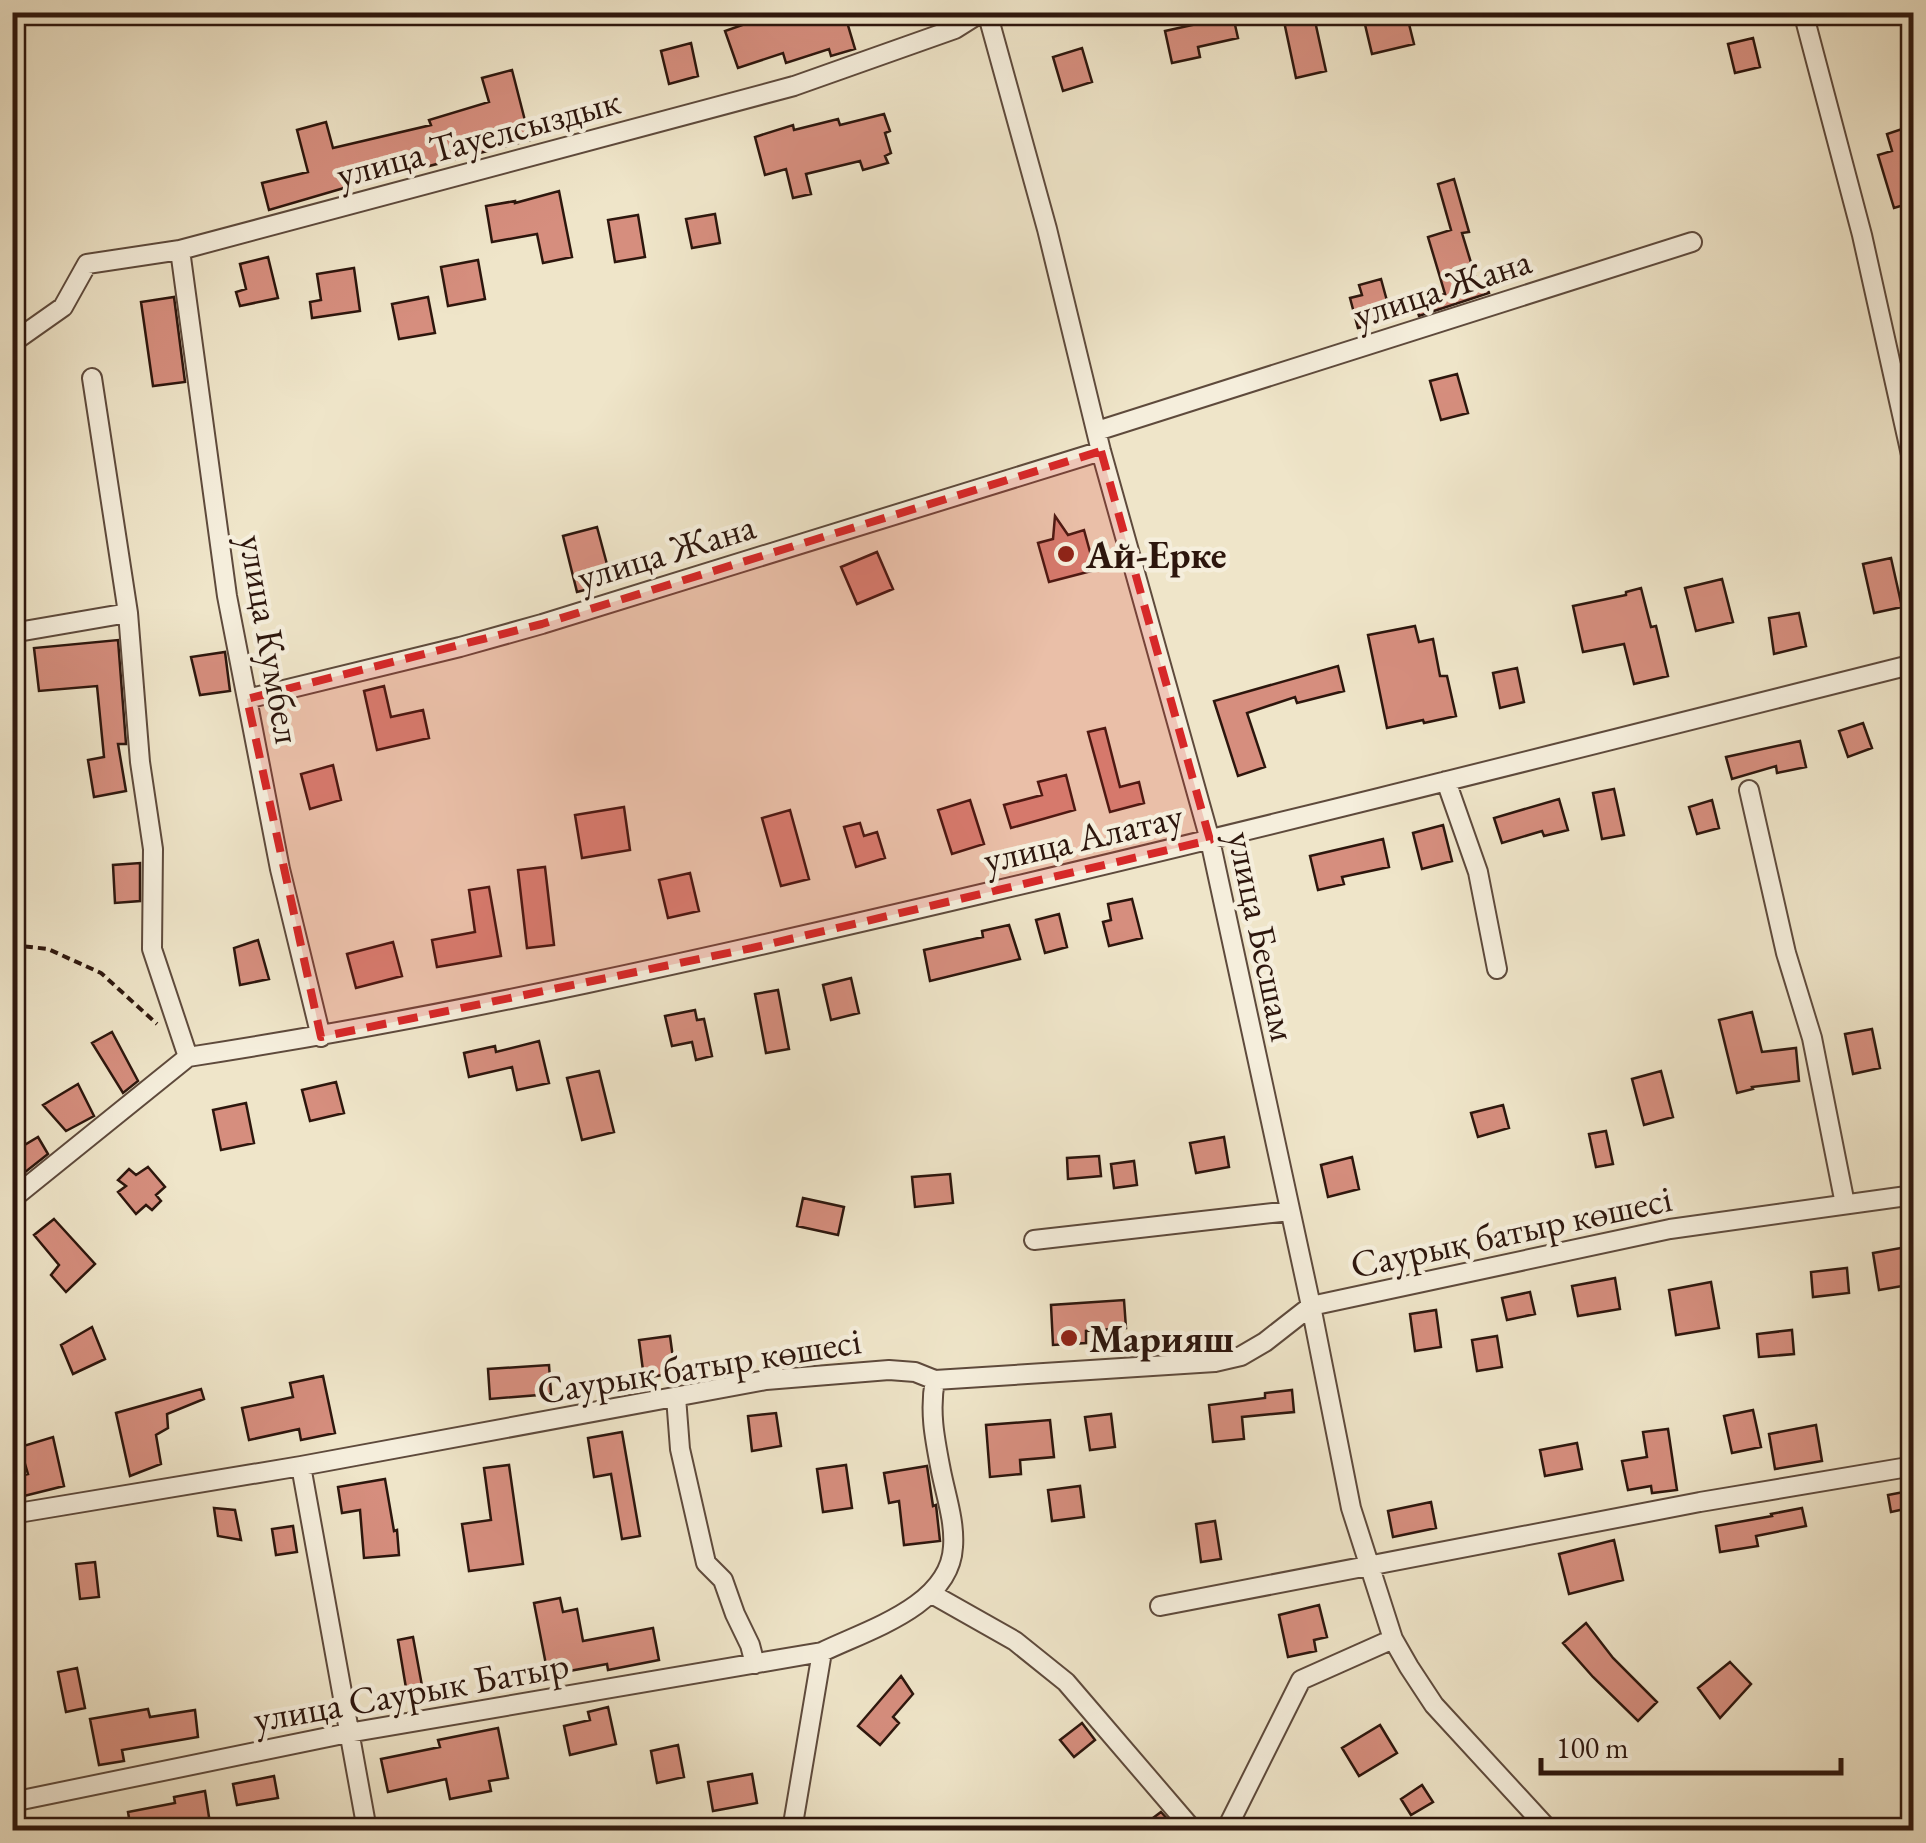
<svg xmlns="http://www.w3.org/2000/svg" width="1926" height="1843" font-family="'EB Garamond',serif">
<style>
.building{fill:#d68e7e;stroke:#2d160d;stroke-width:2.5}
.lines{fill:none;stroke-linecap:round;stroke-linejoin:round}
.minor-casing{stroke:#5e4a3c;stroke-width:22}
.path{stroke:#2d160d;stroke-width:4;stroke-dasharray:8 5;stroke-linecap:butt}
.minor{stroke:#f5eedc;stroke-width:18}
.marked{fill:#d62828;fill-opacity:0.2;stroke:#d62828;stroke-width:8;stroke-dasharray:20 12;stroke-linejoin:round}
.poi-dot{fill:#8f2418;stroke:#f5eedc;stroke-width:4}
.labels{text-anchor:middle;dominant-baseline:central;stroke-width:9;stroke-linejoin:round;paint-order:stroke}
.street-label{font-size:38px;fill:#2d160d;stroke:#f5eedc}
.poi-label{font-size:38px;font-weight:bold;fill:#2d160d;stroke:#f5eedc;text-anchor:start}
</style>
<rect width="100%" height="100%" fill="#efe5c9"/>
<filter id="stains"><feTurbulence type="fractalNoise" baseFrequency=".002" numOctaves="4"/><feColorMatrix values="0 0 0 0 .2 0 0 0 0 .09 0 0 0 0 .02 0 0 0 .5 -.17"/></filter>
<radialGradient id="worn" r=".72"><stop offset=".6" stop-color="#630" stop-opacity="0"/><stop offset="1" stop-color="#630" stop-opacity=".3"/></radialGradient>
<path class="building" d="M796,12H844L855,49L831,56L829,49L786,63L783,53L738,68L725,31L765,17L766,22Z
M1282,12H1313L1326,71L1296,78Z
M1362,12H1384L1385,16L1406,12L1414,44L1372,54Z
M1233,16L1238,38L1198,47L1200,57L1172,63L1165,31Z
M1753,38L1760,67L1735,73L1728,44Z
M691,43L698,76L669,84L661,51Z
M1082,48L1092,82L1063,91L1053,57Z
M512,70L530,140L344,188L269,210L262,183L308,172L297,130L326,122L333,148L431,125L429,120L489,102L482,78Z
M884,114L890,131L885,133L891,153L885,156L888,163L863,170L860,161L806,174L811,194L793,198L786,169L765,175L755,137L793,125L794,130L838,119L840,125Z
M1914,125V202L1894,208L1878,155L1892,151L1887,134Z
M1454,179L1469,232L1462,233L1479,289L1487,287L1489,293L1419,316L1415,303L1445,294L1428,237L1451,230L1438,184Z
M559,191L572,257L543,263L537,234L492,242L486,206L515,201V203Z
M715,214L720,243L692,248L686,219Z
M638,215L645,257L615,262L608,220Z
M268,257L278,298L240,306L236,292L246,289L240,264Z
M478,260L485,299L448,306L441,267Z
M354,268L360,311L312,318L310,302L321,300L317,274Z
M1381,279L1392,319L1358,328L1350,298L1362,295L1359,285Z
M174,297L185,382L153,386L141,302Z
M428,297L435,333L399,339L392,304Z
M1457,374L1468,413L1441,420L1430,381Z
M1055,516L1068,535L1084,530L1095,570L1049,582L1038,543L1053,539Z
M597,527L612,583L577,592L563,536Z
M877,552L893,589L857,604L841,567Z
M1891,558L1902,607L1874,613L1863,564Z
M1722,579L1733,622L1696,631L1685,588Z
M1641,588L1651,627L1656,626L1668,676L1634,684L1624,644L1583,652L1573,606L1626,595V592Z
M1799,613L1806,646L1774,654L1769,618Z
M1415,626L1419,642L1433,639L1440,676H1447L1456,716L1424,723L1423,720L1387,728L1368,635Z
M118,640L126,744H118L126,791L94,797L88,760L104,757L97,686L39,691L34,648Z
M225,652L230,691L200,695L191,657Z
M1338,666L1344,691L1297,703L1295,697L1247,713L1265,767L1238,776L1214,701Z
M1517,668L1524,702L1500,708L1493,673Z
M384,686L391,717L423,710L429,738L377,750L364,691Z
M1863,723L1872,748L1848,757L1839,731Z
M1105,728L1120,787L1139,782L1144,803L1110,812L1088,732Z
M1800,741L1806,767L1777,773L1776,766L1732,779L1726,757Z
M333,765L341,800L310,809L301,774Z
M1066,775L1075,810L1011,828L1004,805L1042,795L1038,782Z
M1614,789L1624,835L1602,839L1593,793Z
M1559,799L1568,830L1544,836L1542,831L1502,843L1494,818Z
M970,800L984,844L952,854L938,810Z
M1712,800L1719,828L1697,834L1689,807Z
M624,807L630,850L582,858L575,815Z
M790,810L809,879L781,886L762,818Z
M860,823L864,836L877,832L885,858L856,867L844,827Z
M1443,825L1452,861L1422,869L1413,833Z
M1383,839L1389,867L1342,877L1344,884L1318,890L1310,856Z
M140,863V901L115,903L113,865Z
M545,867L554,945L527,948L518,870Z
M690,873L699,911L668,918L659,880Z
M489,887L501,956L437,967L432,940L475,932L469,890Z
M1132,899L1142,938L1109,946L1103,922L1111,920L1108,904Z
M1059,914L1067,947L1045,953L1036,920Z
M1009,925L1020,959L930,981L924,950L983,937L982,931Z
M258,940L269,979L240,985L234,948Z
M393,942L402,976L356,988L347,954Z
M851,978L859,1013L831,1020L823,985Z
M778,990L789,1049L766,1053L755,994Z
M695,1010L697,1020L704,1019L712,1056L696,1060L692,1042L672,1046L665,1016Z
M1752,1012L1762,1052L1796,1048L1799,1081L1752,1087L1753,1089L1737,1093L1719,1020Z
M1872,1029L1880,1068L1853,1074L1845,1034Z
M112,1032L138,1081L123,1093L92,1043Z
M539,1041L549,1083L517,1090L512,1067L469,1077L464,1053L495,1046L496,1052Z
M599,1071L614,1132L582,1140L567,1078Z
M1661,1071L1673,1117L1644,1125L1632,1079Z
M336,1082L344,1113L310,1121L302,1090Z
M78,1084L94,1116L66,1131L43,1105Z
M246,1103L254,1143L221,1150L213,1110Z
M1503,1105L1509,1128L1478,1137L1471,1113Z
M1606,1131L1613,1164L1596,1167L1589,1134Z
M38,1137L48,1154L24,1173L16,1161L23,1156L18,1149Z
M1224,1137L1229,1167L1196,1173L1190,1143Z
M1099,1156L1101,1176L1068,1179L1067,1158Z
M1352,1157L1359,1189L1328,1197L1321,1165Z
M1134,1161L1137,1185L1114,1188L1111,1164Z
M148,1167L165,1187L156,1195L161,1201L152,1210L146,1205L136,1214L118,1192L126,1186L118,1180L129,1169L136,1175Z
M950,1174L953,1203L915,1207L912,1177Z
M803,1198L844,1207L838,1235L797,1226Z
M54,1219L95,1264L66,1292L51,1275L59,1265L34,1235Z
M1912,1246L1914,1284L1879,1290L1873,1253Z
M1847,1268L1849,1293L1813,1297L1811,1272Z
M1615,1278L1620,1309L1578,1316L1572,1286Z
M1711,1282L1719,1328L1676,1335L1669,1290Z
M1530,1292L1535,1314L1507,1320L1502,1298Z
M1124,1300L1126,1328L1086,1331V1343L1053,1345L1051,1305Z
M1436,1310L1441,1347L1415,1351L1410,1314Z
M92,1327L105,1359L73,1374L61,1345Z
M1792,1330L1794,1354L1759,1357L1757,1334Z
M670,1336L675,1373L644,1378L639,1340Z
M1497,1336L1502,1367L1477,1371L1472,1340Z
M549,1365L551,1394L490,1399L488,1369Z
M323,1376L335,1433L301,1440L299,1429L249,1440L242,1408L293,1397L290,1383Z
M201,1389L204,1399L167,1414L168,1428L156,1435L161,1464L130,1476L116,1413Z
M1292,1390L1294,1412L1242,1417L1244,1439L1213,1442L1209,1405L1265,1398V1393Z
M1753,1410L1761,1447L1732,1453L1724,1416Z
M776,1413L781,1446L752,1451L748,1416Z
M1111,1414L1115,1447L1090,1450L1085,1417Z
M1050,1420L1054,1457L1020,1460L1021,1474L990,1477L986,1425Z
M1816,1425L1822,1461L1775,1469L1769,1434Z
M1668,1429L1677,1490L1652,1493L1651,1486L1628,1490L1622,1461L1647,1457L1643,1432Z
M622,1432L640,1536L622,1539L611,1474L594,1477L588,1438Z
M53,1437L64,1486L20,1497L15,1477L28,1474L20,1447Z
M1577,1443L1582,1469L1545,1476L1540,1450Z
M509,1465L523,1564L469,1571L462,1524L491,1520L484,1468Z
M846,1465L852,1508L823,1512L817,1469Z
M927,1466L933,1506L936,1505L940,1541L904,1545L899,1501L889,1503L884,1473Z
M385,1479L394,1531L397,1530L399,1555L364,1558L360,1510L342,1513L338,1487Z
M1080,1486L1084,1517L1052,1521L1048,1490Z
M1914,1490V1507L1891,1512L1888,1495Z
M1431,1502L1436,1528L1393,1537L1388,1511Z
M214,1508L235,1510L241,1540L218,1536Z
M1802,1508L1806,1526L1756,1536L1758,1546L1720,1552L1716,1526L1772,1516L1771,1514Z
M1215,1521L1221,1559L1201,1562L1196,1524Z
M293,1526L297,1552L276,1555L272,1529Z
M1614,1540L1623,1580L1569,1594L1559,1554Z
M95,1562L99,1597L80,1599L76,1564Z
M560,1598L563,1612L577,1609L583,1641L653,1628L659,1660L608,1670L607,1664L548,1675L534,1603Z
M1319,1605L1327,1637L1314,1640L1316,1651L1288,1657L1279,1615Z
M1586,1623L1613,1658L1657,1702L1638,1721L1593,1677L1563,1643Z
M413,1637L423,1691L407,1694L398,1640Z
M1730,1662L1751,1684L1720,1718L1698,1688Z
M77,1668L85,1708L66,1712L58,1672Z
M901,1676L913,1694L893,1717L899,1723L880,1745L858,1726Z
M608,1707L616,1744L570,1755L564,1726L590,1720L588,1712Z
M148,1709L150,1717L195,1710L198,1737L122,1750L124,1761L99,1765L90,1719Z
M1082,1723L1095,1740L1074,1757L1060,1740Z
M1380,1725L1397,1753L1359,1776L1342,1748Z
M498,1728L508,1778L489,1781L491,1791L450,1799L446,1779L388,1792L381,1759L440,1747L438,1740Z
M678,1745L684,1777L657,1783L651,1751Z
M752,1774L757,1803L713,1811L708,1782Z
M274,1776L278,1798L237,1805L233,1784Z
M1422,1785L1433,1802L1411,1815L1401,1799Z
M205,1791L211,1830H131L128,1812L175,1803L174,1797Z
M1161,1812L1171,1823L1161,1830H1137Z"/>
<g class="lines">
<g class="minor-casing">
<path id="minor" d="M987,12L1047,229L1101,451L1210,840L1311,1306L1351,1508L1393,1639L1409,1667L1434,1705L1549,1830
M1803,12L1862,235L1914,468
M180,250L227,596L280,869L321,1037
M12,340L19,338L63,307L87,264L180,250L794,86L955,29L982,12
M92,378L128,613L140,762L153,849L152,949L188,1057
M1097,431L1692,242
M12,633L128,613
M247,699L460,647L542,624L1101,451
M1446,781L1478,872L1497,969
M1749,790L1786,953L1812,1038L1845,1204
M188,1057C455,1016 718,956 981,894C1292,821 1603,742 1914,664
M12,1199L188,1057
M1034,1240L1290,1211
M676,1397L680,1449L706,1563L723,1580L735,1614L750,1645L755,1664
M301,1466L367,1830
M12,1514L301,1466L766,1380L889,1370L915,1372L935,1380L1215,1362L1241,1356L1265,1342L1311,1306L1670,1229L1914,1195
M932,1594L1015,1641L1066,1682L1193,1830
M1160,1606L1700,1502L1914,1466
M12,1802L348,1733L822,1652
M792,1830L822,1652C867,1630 950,1606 953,1547C955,1522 946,1496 941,1471C935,1440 929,1412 935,1380
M1226,1830L1301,1680L1393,1639"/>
</g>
<path class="path" d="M12,945L48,949L101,973L157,1024"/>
<use href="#minor" class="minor"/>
</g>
<path class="marked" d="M1101,451L1210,840L752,948L321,1037L247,699L542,624Z"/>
<g class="poi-dot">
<circle cx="1066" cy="554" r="10"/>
<circle cx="1069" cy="1338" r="10"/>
</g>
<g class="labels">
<g class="street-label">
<text transform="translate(478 137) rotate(-15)">улица Тауелсыздык</text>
<text transform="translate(1442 287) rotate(-18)">улица Жана</text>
<text transform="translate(666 551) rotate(-17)">улица Жана</text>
<text transform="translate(271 639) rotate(80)">улица Кумбел</text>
<text transform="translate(1083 837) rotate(-13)">улица Алатау</text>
<text transform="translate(1263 936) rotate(78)">улица Бесшам</text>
<text transform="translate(1511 1231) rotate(-12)">Саурық батыр көшесі</text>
<text transform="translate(699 1365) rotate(-9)">Саурық батыр көшесі</text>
<text transform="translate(411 1691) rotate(-10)">улица Саурык Батыр</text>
</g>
<g class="poi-label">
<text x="1086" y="554">Ай-Ерке</text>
<text x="1089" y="1338">Марияш</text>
</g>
</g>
<rect width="1926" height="1843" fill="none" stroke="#efe5c9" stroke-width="50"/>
<rect x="15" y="15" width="1896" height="1813" fill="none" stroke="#2d160d" stroke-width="5"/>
<rect x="25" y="25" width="1876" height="1793" fill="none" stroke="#2d160d" stroke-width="2.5"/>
<path d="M1541 1758v15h300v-15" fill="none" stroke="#2d160d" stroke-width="5"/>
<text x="1556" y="1758" font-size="30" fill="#2d160d" stroke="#f5eedc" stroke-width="8" paint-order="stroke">100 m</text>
<rect width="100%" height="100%" filter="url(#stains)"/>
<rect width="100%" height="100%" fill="url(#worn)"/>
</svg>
